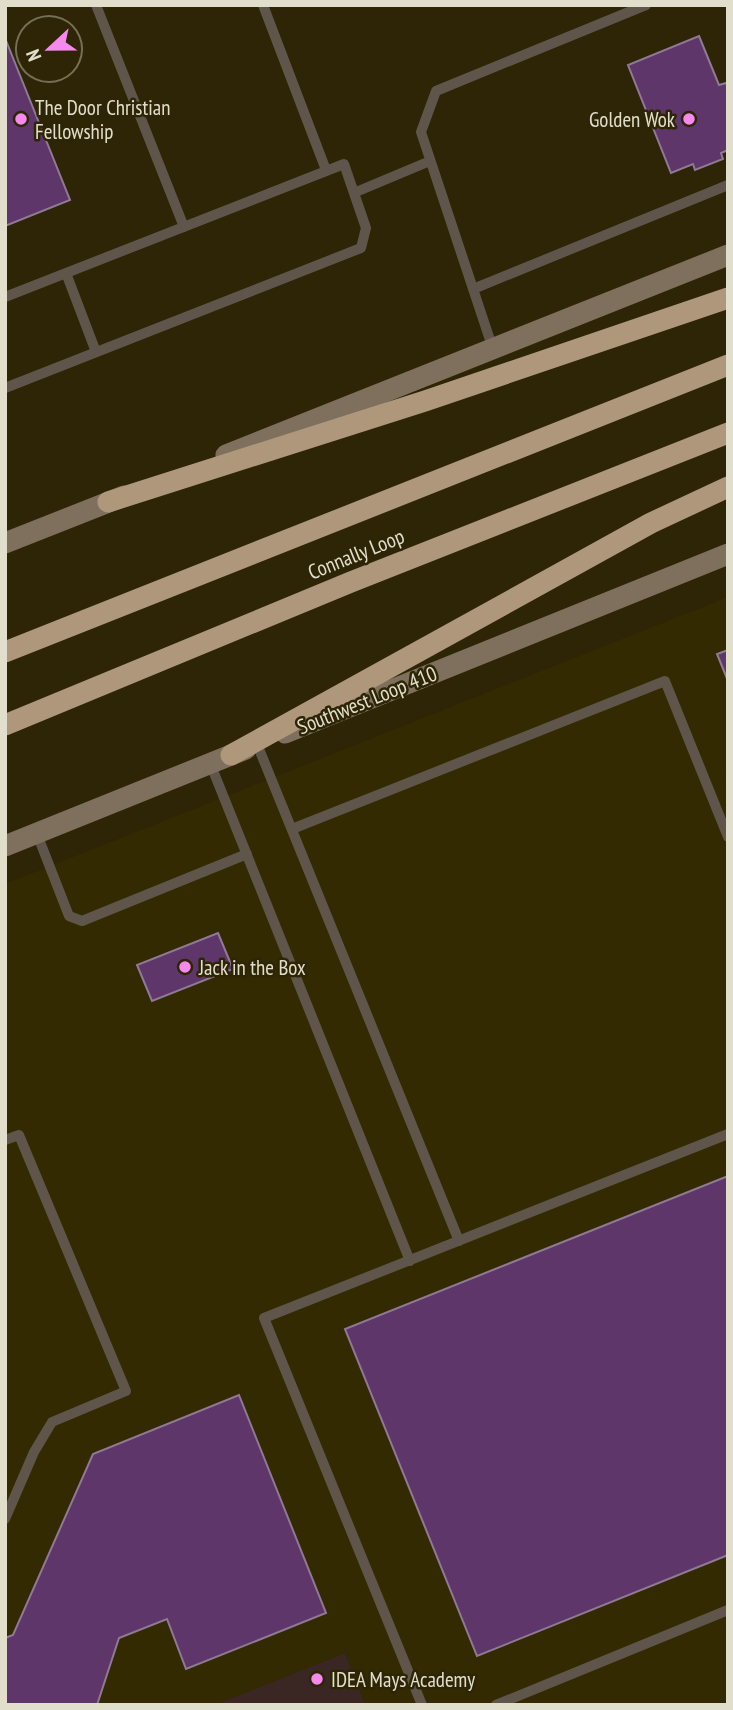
<svg xmlns="http://www.w3.org/2000/svg" width="733" height="1710" font-family="'PT Sans Narrow',sans-serif">
<style>
.built{fill:#342a01}
.education{fill:#3a2723}
.building{fill:#5e366a;stroke:#8f7a96;stroke-width:2}
.lines{fill:none;stroke-linecap:round;stroke-linejoin:round}
.lane{stroke:#5f554a;stroke-width:10}
.secondary{stroke:#7f705e;stroke-width:21}
.highway{stroke:#ae977b;stroke-width:21}
.poi-dot{fill:#f689ee;stroke:#2d2505;stroke-width:2.5}
.labels{text-anchor:middle;dominant-baseline:central;stroke-width:5;stroke-linejoin:round;paint-order:stroke}
.poi-label{font-size:21px;fill:#e2decc;stroke:#2d2505;text-anchor:start}
.street-label{font-size:21px;fill:#e2decc;stroke:#2d2505}
</style>
<rect width="100%" height="100%" fill="#2d2505"/>
<path class="built" d="M728,597V1705H365L345,1653L215,1705H5V884Z"/>
<path class="education" d="M345,1653L365,1705H215Z"/>
<path class="building" d="M699,36L719,85L726,83L728,87V150L721,153L723,159L695,170L693,164L671,173L628,65Z
M5,38L70,200L5,226Z
M728,650V681L717,654Z
M218,933L233,969L152,1001L137,965Z
M728,1176V1555L477,1656L345,1329Z
M239,1395L326,1613L186,1669L167,1619L119,1638L97,1705H5V1638L13,1635L93,1454Z"/>
<g class="lines">
<path class="lane" d="M96,5L184,227
M263,5L326,170
M356,192L430,161
M66,273L96,352
M473,289L728,185
M5,297L344,164L366,228L361,248L5,388
M493,349L421,132L436,91L646,5
M257,744L459,1241
M210,763L410,1261
M292,829L665,681L728,837
M37,834L69,916L82,921L247,854
M5,1140L19,1135L126,1391L52,1422L34,1452L5,1519
M422,1705L264,1318L728,1134
M496,1705L728,1610"/>
<path class="secondary" d="M226,455L728,255
M5,543L124,496
M285,733L728,554
M5,846L246,749"/>
<path class="highway" d="M108,502L425,401L728,298
M5,652L728,365
M5,725L351,582L728,433
M231,755L651,523L728,487"/>
</g>
<g class="poi-dot">
<circle cx="21" cy="119" r="7"/>
<circle cx="689" cy="119" r="7"/>
<circle cx="185" cy="967" r="7"/>
<circle cx="317" cy="1679" r="7"/>
</g>
<g class="labels">
<g class="poi-label">
<text x="35" y="107">The Door Christian<tspan x="35" dy="24">Fellowship</tspan></text>
<text x="675" y="119" text-anchor="end">Golden Wok</text>
<text x="199" y="967">Jack in the Box</text>
<text x="331" y="1679">IDEA Mays Academy</text>
</g>
<g class="street-label">
<text transform="translate(356 554) rotate(-22)">Connally Loop</text>
<text transform="translate(367 700) rotate(-22)">Southwest Loop 410</text>
</g>
</g>
<rect width="733" height="1710" fill="none" stroke="#e2decc" stroke-width="14"/>
<g transform="translate(49 49) rotate(248)"><circle r="33" fill="#2d2505" stroke="#756f55" stroke-width="2"/>
<path d="M0-5L12 26L0 18L-12 26Z" fill="#f689ee"/>
<text y="-10" font-size="19" font-weight="bold" text-anchor="middle" fill="#e2decc">N</text>
</g>
</svg>
